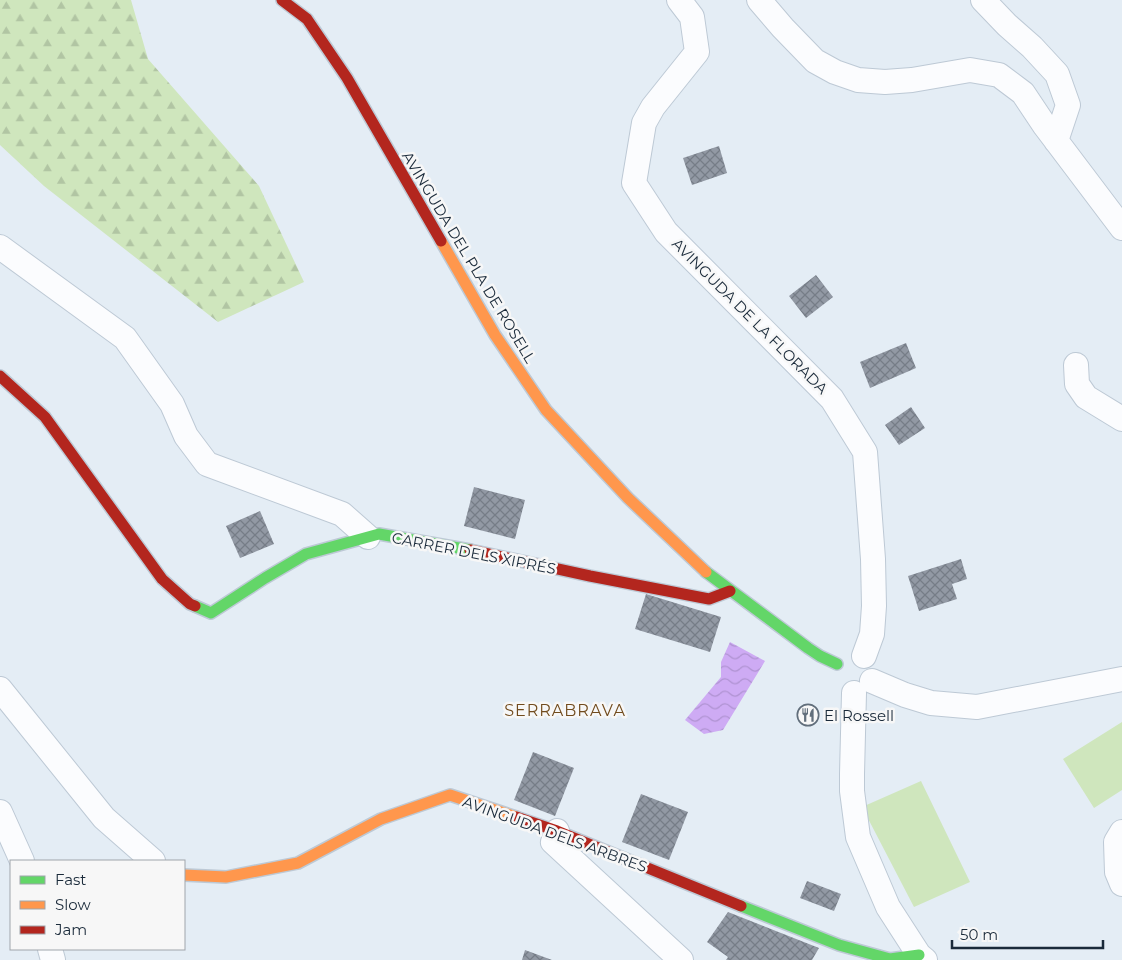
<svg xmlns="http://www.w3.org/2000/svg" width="1122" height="960" font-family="Montserrat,sans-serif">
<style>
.green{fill:#cfe6bd}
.forest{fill:url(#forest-firs)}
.water{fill:url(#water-waves)}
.building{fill:url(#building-cross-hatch)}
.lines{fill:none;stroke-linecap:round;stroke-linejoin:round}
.street-casing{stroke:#bdc9d5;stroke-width:26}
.fast-casing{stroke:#bdc9d5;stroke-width:14}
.slow-casing{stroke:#bdc9d5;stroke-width:14}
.jam-casing{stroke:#bdc9d5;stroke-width:14}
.street{stroke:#fbfcfe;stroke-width:24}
.fast{stroke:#63d668;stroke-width:11}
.slow{stroke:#ff974d;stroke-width:11}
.jam{stroke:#b3261e;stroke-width:11}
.labels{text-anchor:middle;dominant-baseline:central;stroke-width:5;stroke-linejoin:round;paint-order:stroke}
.street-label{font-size:15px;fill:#1a2a3a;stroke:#f7f7f7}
.poi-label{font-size:15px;fill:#1a2a3a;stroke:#f7f7f7;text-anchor:start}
.neighbourhood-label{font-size:16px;letter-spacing:1px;fill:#714b1d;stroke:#f7f7f7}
</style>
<defs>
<pattern id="forest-firs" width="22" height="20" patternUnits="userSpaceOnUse" patternTransform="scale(1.25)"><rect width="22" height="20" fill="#cfe6bd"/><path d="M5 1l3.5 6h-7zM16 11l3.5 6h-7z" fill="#b1c5a3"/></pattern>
<pattern id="water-waves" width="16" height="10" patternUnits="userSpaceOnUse" patternTransform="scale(1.25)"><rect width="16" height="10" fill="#ceabf4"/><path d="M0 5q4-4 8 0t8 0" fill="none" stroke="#b093d2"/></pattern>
<pattern id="building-cross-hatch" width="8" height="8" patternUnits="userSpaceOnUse" patternTransform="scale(1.25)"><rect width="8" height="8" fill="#9299a4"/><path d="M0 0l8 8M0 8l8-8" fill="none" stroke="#767d87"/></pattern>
</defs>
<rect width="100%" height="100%" fill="#e4edf5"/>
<path class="green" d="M1122,722V790L1094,808L1063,759Z
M921,781L970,882L914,907L862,807Z"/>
<path class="forest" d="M0,0H131L148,59L259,186L304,282L218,322L44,186L0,145Z"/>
<path class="water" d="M730,642L765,661L723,730L704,734L685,720L721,677V662Z"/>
<path class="building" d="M719,146L727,173L692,185L683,158Z
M816,275L833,297L806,318L789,296Z
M906,343L916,368L870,388L860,362Z
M911,407L925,428L899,445L885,425Z
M474,487L525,500L515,539L464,526Z
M260,511L274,544L240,558L226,526Z
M961,559L967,579L952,584L957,599L919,611L908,576Z
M646,594L721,617L710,652L635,629Z
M533,752L574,768L555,816L514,800Z
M641,794L688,812L669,860L622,842Z
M807,881L841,894L834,911L800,898Z
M728,912L819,948L812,960H726L728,957L707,942Z
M525,950L552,960H522Z"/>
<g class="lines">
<g class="street-casing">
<path id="street" d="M679,0L692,17L697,52L653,107L644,123L634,183L666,232L832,399L865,452L873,559L874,606L872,634L864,656
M759,0L783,28L815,61L835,72L858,80L885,82L912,80L970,70L999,75L1023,93L1045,126L1122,228
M983,0L1007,25L1032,47L1057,74L1068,105L1056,141
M0,247L125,338L172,404L186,436L207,464L342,514L368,537
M1076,365L1077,384L1086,397L1122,419
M872,681L905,695L931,703L977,707L1122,679
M0,689L104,818L153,861
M854,693L852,774V791L858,837L888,907L919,955L925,960
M0,812L22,861
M557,831L553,842L681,960
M1122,832L1116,842L1117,872L1122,884
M50,949L53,960"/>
</g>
<g class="fast-casing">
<path id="fast" d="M706,572L808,648L820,656L837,664
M195,606L211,613L265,578L306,554L379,534L470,550
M741,906L839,945L890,959L919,955"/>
</g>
<g class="slow-casing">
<path id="slow" d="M441,241L495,335L546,410L628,498L706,572
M184,875L226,877L298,863L381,819L450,795L516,817"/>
</g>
<g class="jam-casing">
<path id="jam" d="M282,0L307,19L347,78L441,241
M0,376L45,417L162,579L190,604L195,606
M470,550L590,576L709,599L730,591
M516,817L557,831L741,906"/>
</g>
<use href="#street" class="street"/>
<use href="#fast" class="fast"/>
<use href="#slow" class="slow"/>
<use href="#jam" class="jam"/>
</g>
<defs>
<g id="restaurant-ring" transform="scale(1.125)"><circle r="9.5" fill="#f7f7f7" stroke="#616e7b" stroke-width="1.5"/><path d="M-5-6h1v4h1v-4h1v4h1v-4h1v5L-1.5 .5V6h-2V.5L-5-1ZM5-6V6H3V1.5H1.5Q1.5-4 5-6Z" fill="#616e7b"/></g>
</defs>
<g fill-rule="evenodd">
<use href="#restaurant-ring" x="808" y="715"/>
</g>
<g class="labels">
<g class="street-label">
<text transform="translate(469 257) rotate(59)">AVINGUDA DEL PLA DE ROSELL</text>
<text transform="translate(750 316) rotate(45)">AVINGUDA DE LA FLORADA</text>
<text transform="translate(474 553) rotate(11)">CARRER DELS XIPRÉS</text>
<text transform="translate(555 834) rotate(20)">AVINGUDA DELS ARBRES</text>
</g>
<g class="poi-label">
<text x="824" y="715">El Rossell</text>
</g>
<g class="neighbourhood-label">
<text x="565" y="710">SERRABRAVA</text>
</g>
</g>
<rect x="10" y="860" width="175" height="90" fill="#f7f7f7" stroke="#9fa5ab"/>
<rect x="20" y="876" width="25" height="8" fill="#63d668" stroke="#9fa5ab"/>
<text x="55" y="885" font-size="15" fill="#1a2a3a">Fast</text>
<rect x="20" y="901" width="25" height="8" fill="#ff974d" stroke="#9fa5ab"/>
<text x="55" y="910" font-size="15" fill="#1a2a3a">Slow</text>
<rect x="20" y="926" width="25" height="8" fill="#b3261e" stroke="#9fa5ab"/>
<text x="55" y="935" font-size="15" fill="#1a2a3a">Jam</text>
<path d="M952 940v8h151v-8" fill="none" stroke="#1a2a3a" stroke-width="2.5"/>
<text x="960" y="940" font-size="15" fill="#1a2a3a" stroke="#f7f7f7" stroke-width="4" paint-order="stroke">50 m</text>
</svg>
